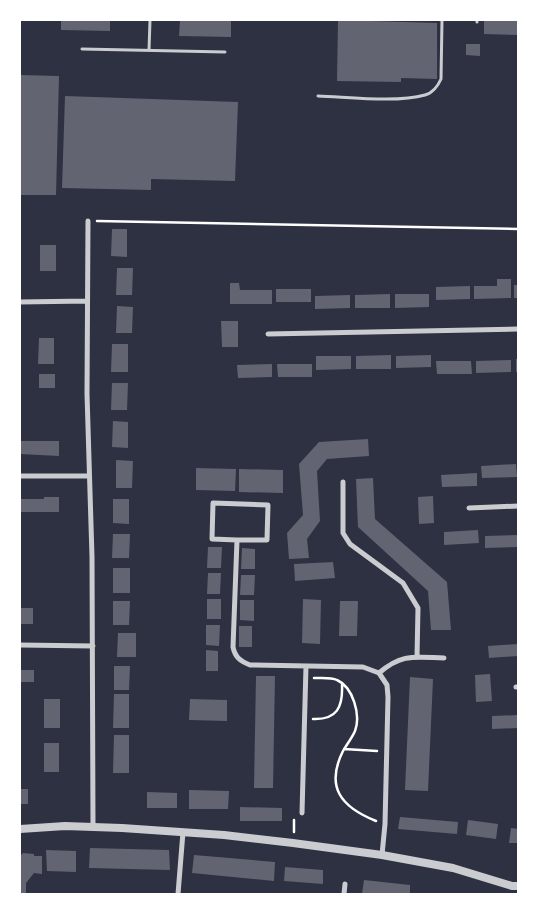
<svg xmlns="http://www.w3.org/2000/svg" width="538" height="914" font-family="'Roboto Condensed',sans-serif">
<style>
.building{fill:#626471}
.lines{fill:none;stroke-linecap:round;stroke-linejoin:round}
.path{stroke:#fff;stroke-width:2.5}
.service{stroke:#caccd0;stroke-width:3}
.minor{stroke:#caccd0;stroke-width:5}
.tertiary{stroke:#caccd0;stroke-width:8}
</style>
<rect width="100%" height="100%" fill="#2d3142"/>
<path class="building" d="M61,20H110V31L61,30Z
M180,20H231V37L179,36Z
M338,20L437,23V79L401,78V82L337,81Z
M484,20H518V35L484,34Z
M466,44H480V56L466,55Z
M20,75L59,76L56,195H20Z
M65,96L238,102L235,181L151,179V190L62,188Z
M112,229H127V257L111,256Z
M40,245H56V271H40Z
M117,268H133L132,295H116Z
M497,279H511V298L474,299V286H497Z
M230,283H239L240,290H272V304H230Z
M514,285H518V298H514Z
M470,286V299L436,300V287Z
M276,289H311V302H276Z
M390,294V308H355V295Z
M395,294H429V307L395,308Z
M350,295V308L315,309V296Z
M117,306L133,307L132,333H116Z
M221,321H238V347H222Z
M39,338H54V364H38Z
M112,344H128V372H111Z
M391,355V369H356V356Z
M431,355V367L396,368V356Z
M316,356H351V369L316,370Z
M516,359H518V372H516Z
M511,360V372L476,373V361Z
M436,361H471L472,374H437Z
M272,364V377L238,378L237,365Z
M277,364H312V377H278Z
M39,374H55V388H39Z
M112,383H128L127,410H111Z
M113,421L128,422V448L112,447Z
M368,439L369,456L327,459L317,471L320,521L307,539L309,558L289,559L287,533L303,515L299,464L319,442Z
M20,441H59V456L20,454Z
M116,460L133,461L132,488H116Z
M516,464L517,477L482,478L481,466Z
M196,468L236,469L235,491L196,490Z
M239,469L283,470V493L239,492Z
M477,473V486L442,487L441,475Z
M373,478L375,519L447,582L451,630H431L428,591L358,527L356,479Z
M433,496L434,523L419,524L418,497Z
M44,497H59V512H20V499H44Z
M113,499H129V524L113,523Z
M478,530L479,543L444,545V532Z
M113,534H130L129,558H112Z
M518,535V547L485,548V536Z
M208,547H222L221,568H207Z
M242,548L255,549V569H241Z
M333,562L335,578L295,581L294,564Z
M113,568H130V593H113Z
M208,573H221L220,594H207Z
M241,575H255L254,595H240Z
M207,599H221V619H207Z
M303,599L321,600L320,644L302,643Z
M240,600H254V621L240,620Z
M113,601H130L129,625H113Z
M340,601H358L357,636H339Z
M20,608H33V624H20Z
M206,625H220L219,646L206,645Z
M239,626H252V647H239Z
M118,633H136V657H117Z
M518,644V656L489,658L488,646Z
M206,650L218,651V671H206Z
M114,666H130L129,690H114Z
M20,670H34V682H20Z
M490,674L492,701L476,702L475,675Z
M256,676H275L273,788H254Z
M410,677L433,679L428,791L405,790Z
M114,694H129V728H113Z
M44,699H60V728H44Z
M190,699L227,700V721L189,720Z
M518,715V728L492,729V716Z
M114,735H129V773H113Z
M44,743H59V772H44Z
M20,789H28V804H20Z
M189,790L229,791L228,809H189Z
M147,792L177,793V808H147Z
M240,807L282,808V821H240Z
M400,817L458,822L457,834L398,829Z
M468,820L498,824L496,839L466,835Z
M511,828L518,829V843H509Z
M90,848L169,850L170,870L89,868Z
M46,850L76,851V872L47,871Z
M23,853L34,854V856H42V874L34,873L26,883V894H20V856Z
M194,855L275,862L274,881L192,873Z
M285,867L323,870V884L284,881Z
M364,880L410,885V894H362Z"/>
<g class="lines">
<path class="path" d="M97,221L518,229
M314,678C321,678 331,677 337,680C353,687 361,715 355,731C352,738 347,744 343,751C325,787 341,807 376,821
M313,719C337,720 343,707 342,685
M344,749L377,751
M294,832V820"/>
<path class="service" d="M477,22V20
M82,49L225,52
M149,50L150,20
M318,96C348,97 397,103 425,95C432,93 438,86 441,79L442,20"/>
<path class="minor" d="M88,221L87,394L92,557L93,826
M20,302L87,301
M268,334L518,329
M20,476H88
M343,482V533L350,544L403,583L418,608L417,657
M469,508L518,506
M237,540H267L268,505L213,503L212,539L237,540L233,647C235,657 240,661 250,665L363,667L379,673
M20,645L93,646
M379,673L387,685L388,697L385,824L382,855
M379,673C402,653 415,657 444,658
M516,687H518
M302,813L306,666
M178,894L183,832
M344,894L345,884"/>
<path class="tertiary" d="M20,829L65,826L122,828L224,835L293,843L382,855L453,868L512,886H518"/>
</g>
<rect width="538" height="914" fill="none" stroke="#ffffff" stroke-width="42"/>
</svg>
